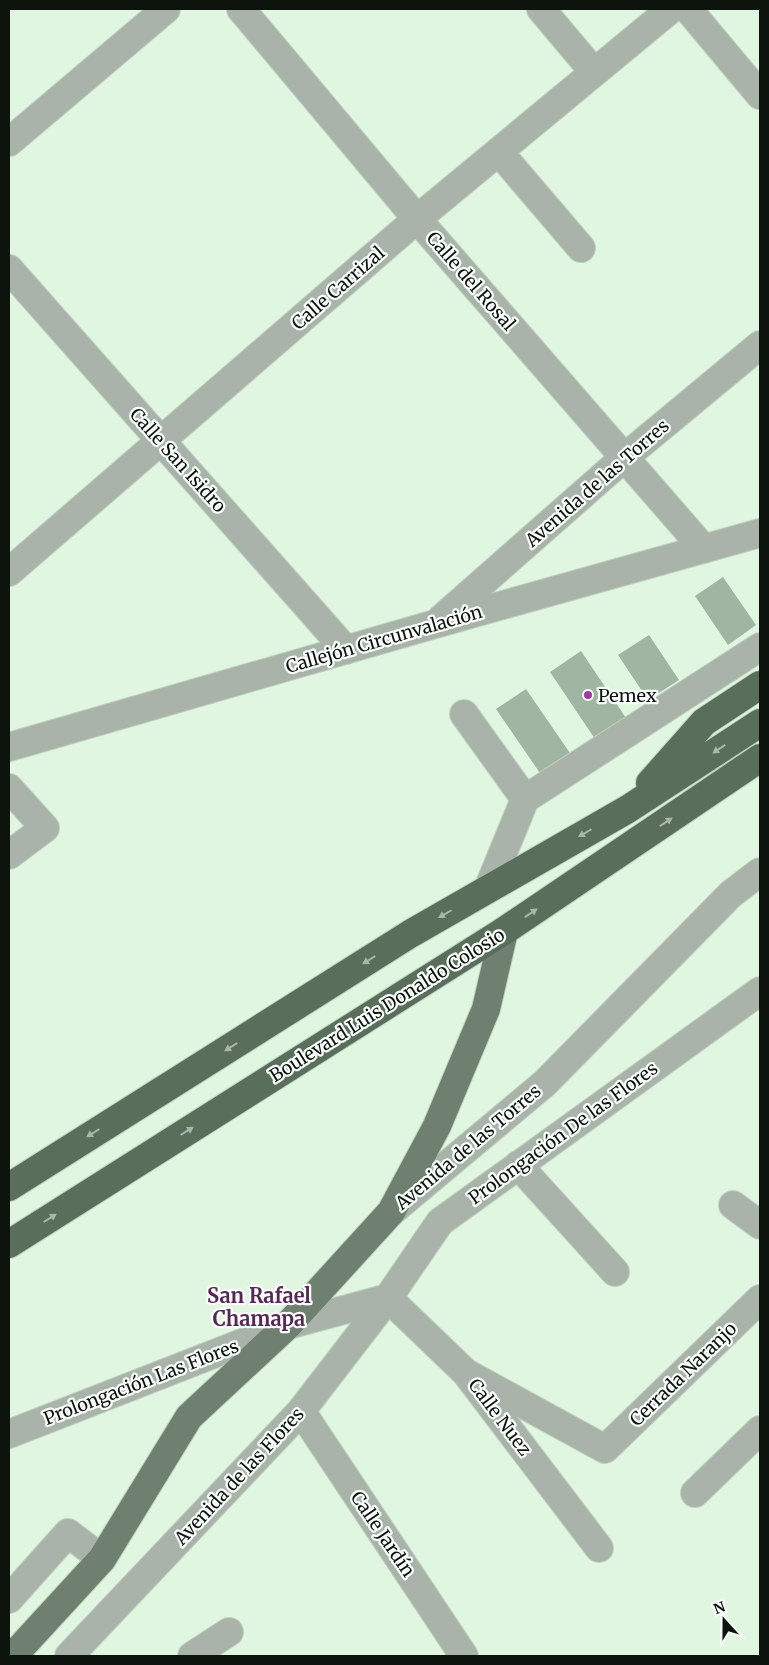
<svg xmlns="http://www.w3.org/2000/svg" width="769" height="1665" font-family="Merriweather,serif">
<style>
.building{fill:#a0b6a2}
.lines{fill:none;stroke-linecap:round;stroke-linejoin:round}
.minor-casing{stroke:#bed2bf;stroke-width:30}
.major-casing{stroke:#bed2bf;stroke-width:30}
.highway-casing{stroke:#bed2bf;stroke-width:30}
.minor{stroke:#a9b3aa;stroke-width:28}
.major{stroke:#6f8070;stroke-width:28}
.highway{stroke:#5a6e5c;stroke-width:28}
.oneway{fill:#aab6ab}
.poi-dot{fill:#9e3aa0;stroke:#f9fefa;stroke-width:2}
.labels{text-anchor:middle;dominant-baseline:central;stroke-width:4.5;stroke-linejoin:round;paint-order:stroke}
.street-label{font-size:18px;fill:#0c140d;stroke:#f9fefa}
.poi-label{font-size:18px;fill:#0c140d;stroke:#f9fefa;text-anchor:start}
.quarter-label{font-size:20px;font-weight:bold;fill:#562657;stroke:#f9fefa}
</style>
<rect width="100%" height="100%" fill="#e0f6e1"/>
<path class="building" d="M723,577L756,625L728,645L695,596Z
M649,635L679,680L648,700L618,655Z
M581,651L626,718L595,739L550,672Z
M526,689L572,756L542,776L496,709Z"/>
<g class="lines">
<g class="minor-casing">
<path id="minor" d="M241,9L417,219L704,549
M541,9L594,72
M688,9L760,95
M9,142L166,9
M499,152L581,248
M9,269L346,650
M9,572L417,219L671,9
M441,619L625,457L760,345
M464,714L525,799
M9,747L435,624L760,533
M9,788L45,828L9,855
M488,889L525,799L760,647
M518,1165L615,1272
M733,1205L760,1225
M391,1212L545,1083L731,894L760,872
M388,1298L466,1373L599,1548
M466,1373L605,1449L760,1299
M301,1411L464,1656
M9,1434L288,1325L388,1298
M695,1493L760,1430
M9,1599L68,1533L102,1559
M69,1656L301,1411L388,1298L440,1222L760,991
M192,1656L229,1632"/>
</g>
<g class="major-casing">
<path id="major" d="M13,1656L102,1559L189,1417L288,1325L391,1212L437,1126L486,1009L504,931"/>
</g>
<g class="highway-casing">
<path id="highway" d="M650,783L704,722L760,685
M9,1187L410,934L628,809L760,723
M9,1244L504,931L760,758"/>
</g>
<use href="#minor" class="minor"/>
<use href="#major" class="major"/>
<use href="#highway" class="highway"/>
</g>
<defs><path id="oneway-solid" d="M-6-.8H1V-3.2L6.5 0L1 3.2V.8H-6Z" transform="scale(1.25)"/></defs>
<g class="oneway">
<use href="#oneway-solid" transform="translate(719 749) rotate(147)"/>
<use href="#oneway-solid" transform="translate(666 822) rotate(-34)"/>
<use href="#oneway-solid" transform="translate(585 833) rotate(150)"/>
<use href="#oneway-solid" transform="translate(531 913) rotate(-34)"/>
<use href="#oneway-solid" transform="translate(445 914) rotate(150)"/>
<use href="#oneway-solid" transform="translate(369 960) rotate(148)"/>
<use href="#oneway-solid" transform="translate(231 1047) rotate(148)"/>
<use href="#oneway-solid" transform="translate(187 1131) rotate(-32)"/>
<use href="#oneway-solid" transform="translate(93 1133) rotate(148)"/>
<use href="#oneway-solid" transform="translate(50 1218) rotate(-32)"/>
</g>
<circle class="poi-dot" cx="588" cy="695" r="5"/>
<g class="labels">
<g class="street-label">
<text transform="translate(471 281) rotate(49)">Calle del Rosal</text>
<text transform="translate(338 288) rotate(-41)">Calle Carrizal</text>
<text transform="translate(178 460) rotate(48)">Calle San Isidro</text>
<text transform="translate(597 483) rotate(-41)">Avenida de las Torres</text>
<text transform="translate(384 639) rotate(-16)">Callejón Circunvalación</text>
<text transform="translate(387 1005) rotate(-32)">Boulevard Luis Donaldo Colosio</text>
<text transform="translate(563 1133) rotate(-36)">Prolongación De las Flores</text>
<text transform="translate(468 1147) rotate(-40)">Avenida de las Torres</text>
<text transform="translate(683 1374) rotate(-44)">Cerrada Naranjo</text>
<text transform="translate(141 1382) rotate(-21)">Prolongación Las Flores</text>
<text transform="translate(500 1417) rotate(53)">Calle Nuez</text>
<text transform="translate(239 1476) rotate(-47)">Avenida de las Flores</text>
<text transform="translate(383 1534) rotate(56)">Calle Jardín</text>
</g>
<g class="poi-label">
<text x="598" y="695">Pemex</text>
</g>
<g class="quarter-label">
<text x="259" y="1295">San Rafael<tspan x="259" dy="23">Chamapa</tspan></text>
</g>
</g>
<rect width="769" height="1665" fill="none" stroke="#0c140d" stroke-width="20"/>
<g transform="translate(724 1620) rotate(339)" stroke="#f9fefa" stroke-width="4" paint-order="stroke">
<path d="M0-4L9 19L0 12L-9 19Z" fill="#0c140d"/>
<text y="-8" font-size="14" font-weight="bold" text-anchor="middle" fill="#0c140d">N</text>
</g>
</svg>
